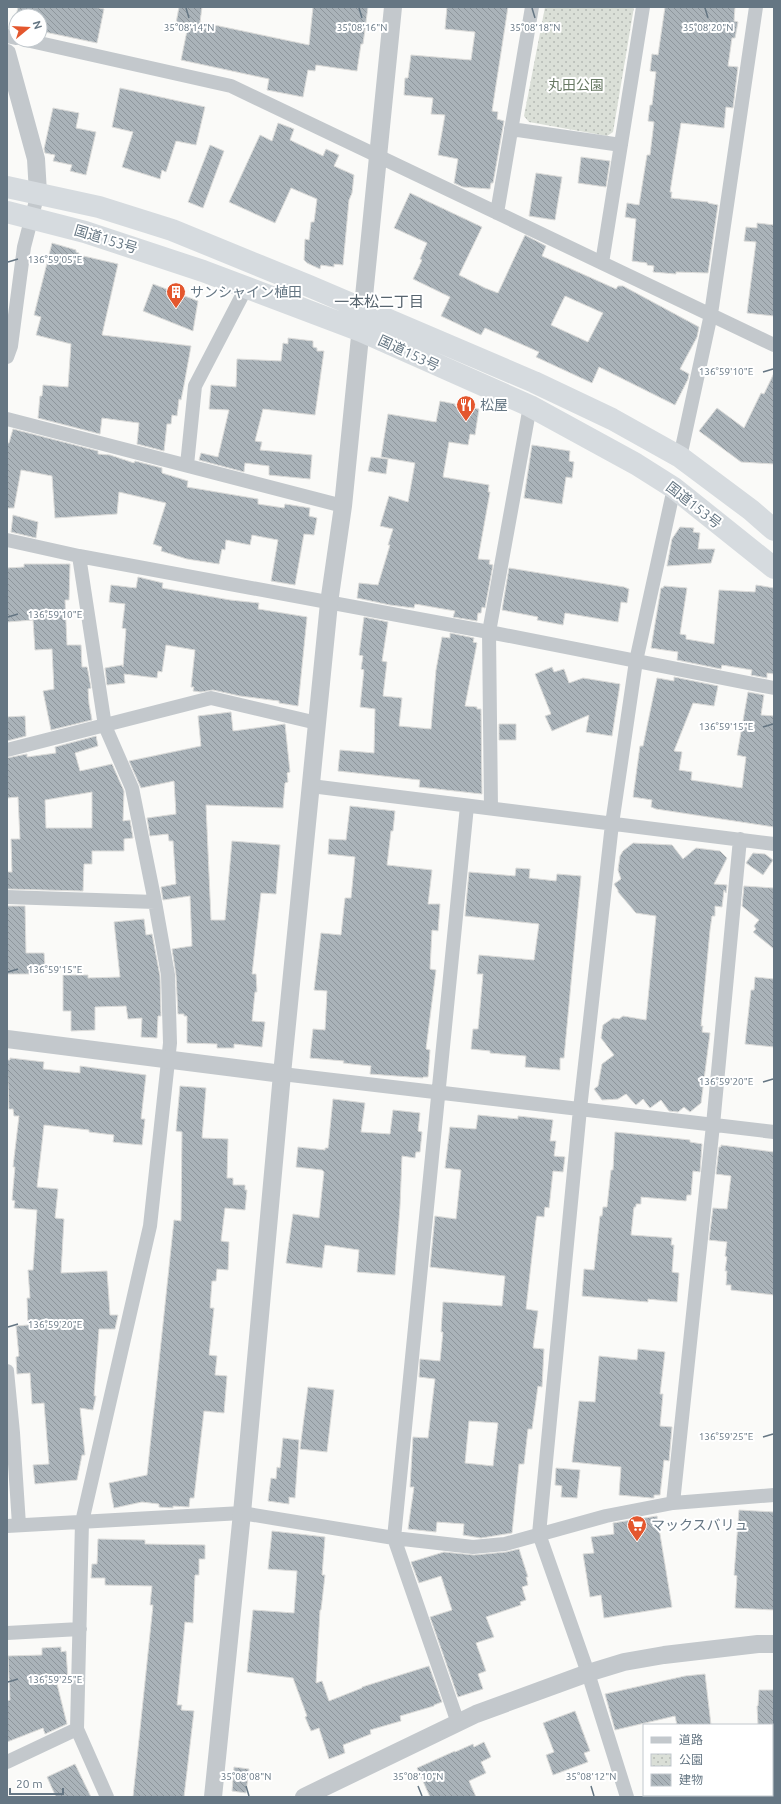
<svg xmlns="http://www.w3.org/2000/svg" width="781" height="1804" font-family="Ubuntu,'Noto Sans JP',sans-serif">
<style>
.park{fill:url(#park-dots)}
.building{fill:url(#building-back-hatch);stroke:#dcdcda;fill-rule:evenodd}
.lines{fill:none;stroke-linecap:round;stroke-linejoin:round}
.minor{stroke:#c3c8cc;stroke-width:14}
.tertiary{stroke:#c3c8cc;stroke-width:18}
.trunk{stroke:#d6dbdf;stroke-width:22}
.ticks{fill:none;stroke:#657683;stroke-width:1.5}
.labels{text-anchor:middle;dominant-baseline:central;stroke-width:4;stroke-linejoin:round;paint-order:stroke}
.park-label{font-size:14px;fill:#687a64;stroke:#fff}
.street-label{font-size:14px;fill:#657683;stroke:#fff}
.poi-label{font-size:14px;fill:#657683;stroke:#fff;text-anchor:start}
.neighbourhood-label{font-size:15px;fill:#57646e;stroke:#fff}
.ticks-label{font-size:10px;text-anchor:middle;fill:#657683;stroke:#fff;stroke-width:4;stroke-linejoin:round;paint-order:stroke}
</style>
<defs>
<pattern id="park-dots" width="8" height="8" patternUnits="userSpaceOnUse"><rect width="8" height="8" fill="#dadfd7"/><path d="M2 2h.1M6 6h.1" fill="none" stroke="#b4b9b4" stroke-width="1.8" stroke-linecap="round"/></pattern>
<pattern id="building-back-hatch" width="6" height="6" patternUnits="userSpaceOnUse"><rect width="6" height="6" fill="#aab3b9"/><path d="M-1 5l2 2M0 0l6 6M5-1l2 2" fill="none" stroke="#8e969c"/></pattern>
</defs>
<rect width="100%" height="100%" fill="#fafaf8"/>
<path class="park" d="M545,7H634L613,132L607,136L529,122L524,116Z"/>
<path class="building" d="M18,7H94L104,9L97,43L40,31V16H16V27L14,26Z
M179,7H202L200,22L309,45L313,7H368L363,44H361L357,71L316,65L315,71L308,70L303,97L267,90L269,79L181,60L188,26L176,23Z
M447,7H508L492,111L498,112L497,119L504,121L493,183H491L490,189L463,187L454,183L458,159L438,155L445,115L431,114L433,98L404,95L405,78H408L411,55L471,60L475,32L445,29Z
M665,7H735L734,21L738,22L735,38H732L728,66L738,67L733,108L726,107L724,128L681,123L670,192H672L671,198L708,202V203L718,205L708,273L676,272V274L653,272L654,266L647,265V263L632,261L636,219L625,217L627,203L639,205L647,155H650L654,122L648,121L650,105H652L656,72L650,71L652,54L658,55Z
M120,88L205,107L196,145L176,141L166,172L162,170L160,179L122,167L133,132L112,127Z
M53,108L79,113L76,128L96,132L86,175L70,171L72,165L53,161L55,155L45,153L44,149Z
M278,123L294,129L290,140L323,156L326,149L339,155L334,166L354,175L352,193L349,200L343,265L334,264V267L321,265L320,269L307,263L304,260L305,239L309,240L311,222H314L317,199L291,188L275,223L229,202L260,135L272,141Z
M210,145L224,151L203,208L188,202Z
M581,157L610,161L606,187L578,183Z
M536,173L562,177L555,220L529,216Z
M410,193L482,227L459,275L485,288L498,293L525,235L546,246L542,256L616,289L618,286H623L699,327L697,337L680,369L689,374L688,379L675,405L599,367L592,383L536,357L539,352L485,328L481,335L441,316L450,297L413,279L422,260L420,259L427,243L394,228ZM565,296L603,313L588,342L551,325Z
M757,223L774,225V316L747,313L756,242L744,241L746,227L757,228Z
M52,243L76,250V252L79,253V255L118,264L102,335L191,346L184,385L181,400L179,399L177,416L172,415L171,424H167L164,451L137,444L139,423L102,418L100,434L38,418L40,396H42L43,385L68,387L71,344L36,335L41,317L34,315Z
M153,284L198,301L193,331L143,311Z
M288,338L313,341V347L317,348V351H324L315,415L263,409L255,441L262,442L260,450L312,455L310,479L269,475V466L245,463L244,472L199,460L201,453L218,457L229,410L209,409L211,385L236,387L237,359L281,361L283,343L288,344Z
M774,373V464L741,462L699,431L717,408L744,428L761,393L764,394Z
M440,401L455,404V406L479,409L475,435L470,434L468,445L449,442L443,477L489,485L488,492H490L478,559L490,560L489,564L493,565L485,608L482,607L481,613H478L477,621L453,617L455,611L415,604L414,608L390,605L357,598L359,583L378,585L390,545H388L393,529L380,526L389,496L408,502L415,463L381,457L388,414L436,422Z
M13,429L98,451V454L110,455L134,463L135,461L162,468V473L188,481L187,487L258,499V504L284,508L285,504L310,508L309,516L317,518L314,535L304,534L295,585L271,581L278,540L252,535L250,545L226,540L225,550L222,549L219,564L187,559L161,551L162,547L153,544L166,503L119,492L117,514L55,518L52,476L21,470L14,508H7V443H9Z
M532,445L570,451L569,461L574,462L572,478L566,477L562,504L524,498Z
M371,457L388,459L386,474L368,471Z
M13,515L38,522L36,538L11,532Z
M680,527L694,528L693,532L700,533L698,549H715L711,563L667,566L672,539Z
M24,564H70L69,600H65L67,645H81L82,667H87L88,671L91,688L88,689L89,704L92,720L51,730L43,691L54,689L52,649L35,650L33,620L7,622V568L24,567Z
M509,568L624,587L629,589L627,603L621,602L618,622L565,613L563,625L537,620L538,617L502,610Z
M138,577L163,583L162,588L230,600L259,603L258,609L307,617L298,706L279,703V701L240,696L213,690L201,692L193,691L194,687H191L195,650L166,645L162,672L158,671L157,678L124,674L125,683L107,685L105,668L122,665L123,667L126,629L122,628L125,604L109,602L111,585L136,588Z
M756,585L774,588V674L767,673V678L751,675L752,670L722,665L721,669L677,660L678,652L651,648L661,588H663L664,586L687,588L680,634L686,635V639L714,644L719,590L755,592Z
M364,617L388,622L382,661L387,662L383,696L402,698L399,726L431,729L436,670L442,637L450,638V633L474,638L473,642L477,643L465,706L477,707V709H481L482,794L419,787L420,780L338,771L340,750L374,753L375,709L360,707L364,670L361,669L363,656L359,655Z
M552,667L554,672L564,669L569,683L583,678L620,684L612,736L586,732L589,715L552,731L545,716L551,714L535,674Z
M674,677L718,686L714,706L693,703L674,751L682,752L679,770L692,772L691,780L742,788L746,757L737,755L748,692L764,695L761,715L774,716V827L656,809L651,807L652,800L633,797L640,746H643L657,678L674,681Z
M231,712L233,731L285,724L290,772L287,773L288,782L285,783L283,808L206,805L211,920H225L232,841L280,845L276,894L261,893L252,974H256L257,992H255L252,1021L265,1022L262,1047L234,1044V1048H217V1044L187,1043V1016H184V1014H178L176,975L172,949L192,946L190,896L163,900L161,887L176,884L173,841H169L168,834L150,836L147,818L176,814L174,781L141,788L129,761L201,746L198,716Z
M25,716L26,736L7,741V717Z
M499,724H516V740H499Z
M96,736L98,746L75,753L80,771L112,764L124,791L123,821L130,820L133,838L124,839V851H92V864H84L83,891L7,889V872H12L11,839H20L18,797L7,798V758L27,754V757L56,753L55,747ZM92,792V828H46L45,800Z
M350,806L395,811L393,831H391L387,865L432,870L428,904H440L438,931L432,930L430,969L436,970L426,1049L430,1050L428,1077H423V1078L370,1074L371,1066L343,1063L344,1061L310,1058L313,1029L325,1030L327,991L314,990L321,933L341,935L345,898H351L355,857L328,854L329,839L346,840Z
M633,843L672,845L683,859L696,848L720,851L727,858L714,884L727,885L726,893L724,890L722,907L715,906V916H712L710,930L701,1026H703L702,1032L710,1033L701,1103L690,1112L684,1107L678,1112L669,1111L661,1100L650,1108L643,1099L636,1105L626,1094L618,1099L602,1100L594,1089L598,1086L602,1064L614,1055L601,1038L603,1025L613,1018L619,1019L623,1016L646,1020L656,916L636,913L618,892V890L614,884L621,879L618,870L620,856L623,851Z
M753,853L765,854L773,860L763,875L746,863Z
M516,868L530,869L529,878L556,881L557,874L581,876L564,1058H560V1070L525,1067L526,1056L490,1053V1051L471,1049L473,1029H478L483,974H477L479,955L534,960L539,924L465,916L469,872L515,876Z
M744,886L774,888V949L753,932L756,929L754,926L759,920L742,906Z
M7,906H25L26,953H44L45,966L30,967V974H7Z
M144,919L146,935L152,934L160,976L161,1016H158L157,1038L141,1037L142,1018L128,1019L126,1006L95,1007V1030L71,1031V1011H63V975H88V978L120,977L114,922Z
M755,977L774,979V1047L745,1044L751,990H754Z
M10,1058L44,1062L43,1069L80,1073V1066L146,1075L141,1119H145L142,1145L113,1142L114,1135L89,1132V1130L44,1125L37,1187L58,1189L55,1218L64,1219L61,1273L107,1271L110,1315H118L115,1329H99L94,1396H96L93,1410L80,1408L85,1455H82L77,1480L35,1484L33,1465L49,1464L44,1403L32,1404L30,1373L17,1374L16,1357L19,1356L16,1326L28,1325L27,1298H30L28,1270H33L37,1210L14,1208L15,1201L12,1200L15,1167H13L19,1116H14L13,1109H9L7,1060H10Z
M180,1086L206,1088L202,1138L228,1139L227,1178H233V1185H245V1190H247L245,1210L225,1208L221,1241L229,1242L228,1270L217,1269L216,1281H212L210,1308H214L209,1355L217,1356L215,1375L227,1376L224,1413L204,1411L194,1498H190L189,1507L173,1506V1508L159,1507V1504L142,1502L114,1508L109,1483L147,1475L174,1220L181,1221L182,1132L176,1131Z
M333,1099L365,1103L361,1132L390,1134L393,1110L420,1113L418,1131L422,1132L420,1152H416L415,1158L402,1156L400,1206L395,1275L357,1272L359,1250L325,1245L322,1268L286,1263L293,1214L319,1218L324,1172L322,1170L296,1167L298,1147L325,1150V1148H328Z
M478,1115L518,1119V1116L553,1120L550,1141H556L554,1156L565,1157L563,1172L553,1171L549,1208L545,1207L544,1217L537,1216L536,1220L526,1309L538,1311L533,1348L544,1349L542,1387L538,1386L532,1429H528L524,1464H519L512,1533L481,1538L463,1535L464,1524L437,1522L436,1532L408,1529L414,1487H410L413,1437L428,1438L435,1379L419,1377L420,1359L440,1361L443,1332H441L443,1302L502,1306L505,1276L430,1267L435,1216L456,1219L461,1170L445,1168L450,1127L476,1129ZM469,1421L498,1423L493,1466L465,1463Z
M615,1132L690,1140V1142L702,1144L700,1172L693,1171L691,1195H687L686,1201L641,1197V1204H636V1207H634L631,1235L672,1238L671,1245H674L672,1272L679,1273L677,1302L648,1299V1302L582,1296L584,1269L594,1270L600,1216H602L603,1207H607L611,1170H613Z
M721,1145L774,1152V1295L731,1290V1285H726L727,1271H725L727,1257L725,1256L727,1242L709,1240L713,1208L727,1209L731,1176L716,1174L719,1147H721Z
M638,1349L665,1352L660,1394H663L660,1426L672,1427L669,1461L664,1460L660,1495H654V1498H652L619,1495L621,1467L572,1462L579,1401L595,1402L599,1356L637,1360Z
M308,1387L334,1390L327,1452L300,1449Z
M283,1438L299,1440L295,1498L289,1497V1504L268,1501L271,1478L276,1479L277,1467L280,1468Z
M556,1468L580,1470L577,1498L561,1497L562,1486L555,1485Z
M739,1510L774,1512V1610L735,1608L737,1576L734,1575Z
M657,1516L672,1607L604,1618L601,1595L590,1597L583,1554L594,1553L591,1537L614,1534L613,1523Z
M272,1531L325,1537L322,1575H325L321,1610H320L316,1683L322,1681L329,1701L362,1688V1687L429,1666L442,1702L434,1705V1706L400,1716L401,1721L370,1730L371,1734L343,1745L345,1753L329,1759L319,1728L311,1731L305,1717L307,1716L293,1678L247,1672L253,1610L294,1613L297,1571L268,1569Z
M98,1539L145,1540V1544L205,1545V1559H199V1575H195L193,1623L185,1622L177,1705H182L181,1710L194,1711L184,1797H133L153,1605H150L152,1586L105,1585V1578H91L92,1564H97Z
M519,1549L528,1577H526L528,1585L522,1587L526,1600L520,1602L521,1605L486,1617L494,1637L476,1643L486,1671L478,1674L483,1689L458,1697L430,1617L452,1610L441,1576L419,1583L411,1562L444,1552L474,1555L506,1552Z
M61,1647V1652L66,1651L68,1679L56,1680L67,1724L45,1734L43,1728L7,1742V1701L10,1700L8,1656L42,1655V1648Z
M705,1674L711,1725H677L675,1716L615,1730L605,1694L685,1676Z
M759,1690H774V1725H758L757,1706H758Z
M575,1711L590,1751L584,1753L588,1762L553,1775L546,1755L554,1752L543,1723Z
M484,1742L491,1757L481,1762L486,1773L469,1781L476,1797H430L417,1768L455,1751V1752L473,1744L474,1747Z
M75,1764L91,1797H56L47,1777Z
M234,1767L249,1769L246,1793L232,1791Z"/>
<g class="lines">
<path class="minor" d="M7,36L16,38
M26,40L231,86L774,345
M511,129L621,145
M497,213L532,7
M602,263L643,7
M7,357L11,346L24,247L38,193
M7,419L343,506
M680,457L711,314L756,7
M187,465L195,386L246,288
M7,540L79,556L489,632L774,688
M79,556L105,726L132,788L155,902L168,975L170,1043L150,1226L82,1522L77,1729L107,1797
M7,750L211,698L317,723
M311,786L774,844
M491,808L489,632L530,406
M7,897L155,902
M282,1074L774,1132
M7,1371L13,1433L19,1525
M673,1503L713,1125L740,839
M7,1526L242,1513L394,1538L473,1547L505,1544L606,1516L673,1503L774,1495
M7,1633L80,1629
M458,1723L394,1538L467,806
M7,1762L77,1729
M627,1797L588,1673L539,1534L580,1109L612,824L636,661L674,488
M750,1797L774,1796"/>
<path class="tertiary" d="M7,53L36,159L38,193
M7,1039L282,1074
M213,1797L242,1513L282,1074L329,603L343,506L393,7
M304,1797L476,1714L588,1673L624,1662L664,1655L758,1644H774"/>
<path class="trunk" d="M7,187L99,207L172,230L309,286L534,382L612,419L680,457L751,510L774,530
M7,212L85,232L203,271L361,331L530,406L636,464L674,488L774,568"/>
</g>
<path class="ticks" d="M186,8L189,18M359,8L362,18M532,8L535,18M705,8L708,18M8,262L18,259M763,372L773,369M8,617L18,614M763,727L773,724M8,972L18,969M763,1082L773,1079M8,1327L18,1324M763,1437L773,1434M8,1682L18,1679M246,1786L249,1796M418,1786L422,1796M591,1786L594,1796"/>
<defs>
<g id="building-pin" transform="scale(1)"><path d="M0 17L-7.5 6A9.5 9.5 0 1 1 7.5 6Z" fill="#e4572e" stroke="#fff"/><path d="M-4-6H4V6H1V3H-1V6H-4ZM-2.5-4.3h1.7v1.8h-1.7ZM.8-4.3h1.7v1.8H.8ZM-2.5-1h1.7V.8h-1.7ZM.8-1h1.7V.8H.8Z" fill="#fff"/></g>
<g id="restaurant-pin" transform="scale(1)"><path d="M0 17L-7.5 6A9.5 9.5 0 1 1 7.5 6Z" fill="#e4572e" stroke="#fff"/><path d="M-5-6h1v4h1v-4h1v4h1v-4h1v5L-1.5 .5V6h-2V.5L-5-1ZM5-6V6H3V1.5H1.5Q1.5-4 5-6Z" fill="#fff"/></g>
<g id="supermarket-pin" transform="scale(1)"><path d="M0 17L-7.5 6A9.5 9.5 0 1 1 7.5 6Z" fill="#e4572e" stroke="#fff"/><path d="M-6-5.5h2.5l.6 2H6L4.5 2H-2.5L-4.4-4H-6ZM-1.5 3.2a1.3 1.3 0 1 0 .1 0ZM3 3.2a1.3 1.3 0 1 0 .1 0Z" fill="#fff"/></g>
</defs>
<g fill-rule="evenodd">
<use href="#building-pin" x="176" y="292"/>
<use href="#restaurant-pin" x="466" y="405"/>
<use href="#supermarket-pin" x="637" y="1525"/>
</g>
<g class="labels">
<g class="park-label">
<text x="576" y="85">丸田公園</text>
</g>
<g class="street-label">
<text transform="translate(106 239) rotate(17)">国道153号</text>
<text transform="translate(409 353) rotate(25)">国道153号</text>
<text transform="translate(694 505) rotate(38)">国道153号</text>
</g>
<g class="poi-label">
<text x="190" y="292">サンシャイン植田</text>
<text x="480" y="405">松屋</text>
<text x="651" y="1525">マックスバリュ</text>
</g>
<g class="neighbourhood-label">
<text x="379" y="301">一本松二丁目</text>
</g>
</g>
<g class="ticks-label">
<text x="189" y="31">35°08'14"N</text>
<text x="362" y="31">35°08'16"N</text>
<text x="535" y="31">35°08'18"N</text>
<text x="708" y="31">35°08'20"N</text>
<text x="55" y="263">136°59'05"E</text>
<text x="726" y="375">136°59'10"E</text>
<text x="55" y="618">136°59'10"E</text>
<text x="726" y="730">136°59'15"E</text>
<text x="55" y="973">136°59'15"E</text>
<text x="726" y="1085">136°59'20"E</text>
<text x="55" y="1328">136°59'20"E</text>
<text x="726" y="1440">136°59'25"E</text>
<text x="55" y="1683">136°59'25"E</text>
<text x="246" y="1780">35°08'08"N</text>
<text x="418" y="1780">35°08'10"N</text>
<text x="591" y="1780">35°08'12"N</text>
</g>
<rect width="781" height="1804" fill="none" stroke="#657683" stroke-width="16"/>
<rect x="643" y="1724" width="130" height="72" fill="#ffffff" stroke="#c1c8cd"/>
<rect x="651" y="1737" width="20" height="6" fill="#c3c8cc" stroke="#c1c8cd"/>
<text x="679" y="1744" font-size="12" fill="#657683">道路</text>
<rect x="651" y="1754" width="20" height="12" fill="url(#park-dots)" stroke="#c1c8cd"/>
<text x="679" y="1764" font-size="12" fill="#657683">公園</text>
<rect x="651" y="1774" width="20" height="12" fill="url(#building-back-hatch)" stroke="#c1c8cd"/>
<text x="679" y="1784" font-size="12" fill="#657683">建物</text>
<g transform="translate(28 28) rotate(72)"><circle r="19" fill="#ffffff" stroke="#c1c8cd"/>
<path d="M0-3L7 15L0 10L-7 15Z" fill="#e4572e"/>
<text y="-6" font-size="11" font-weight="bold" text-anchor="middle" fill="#657683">N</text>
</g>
<path d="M10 1788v6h53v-6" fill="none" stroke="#657683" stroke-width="2"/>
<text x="16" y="1788" font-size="12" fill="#657683" stroke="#ffffff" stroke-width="3" paint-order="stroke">20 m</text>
</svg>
